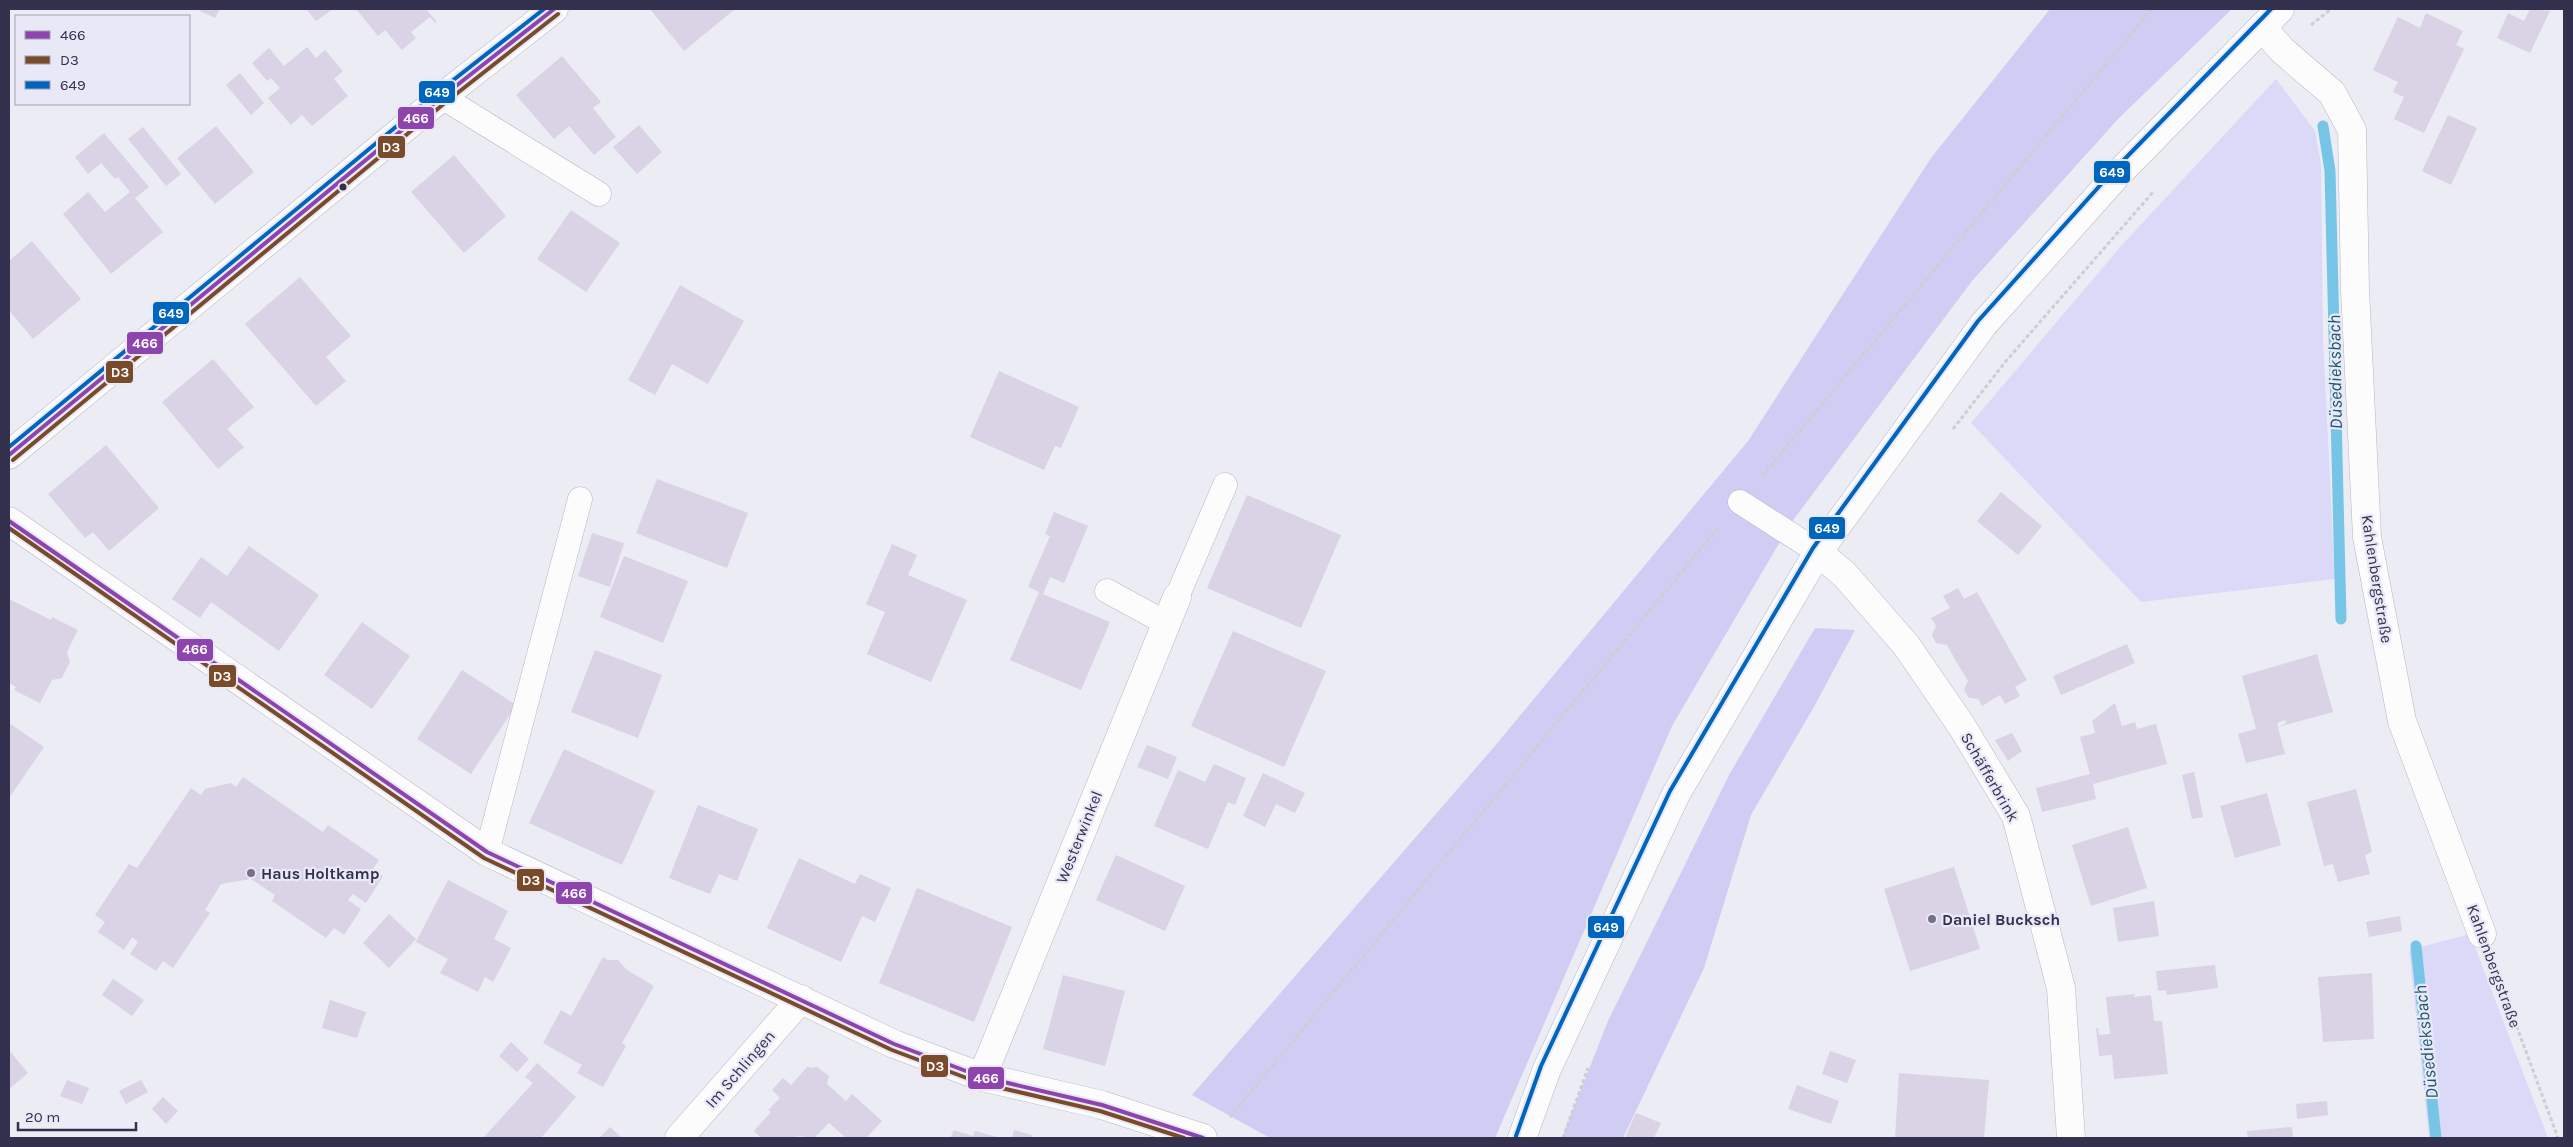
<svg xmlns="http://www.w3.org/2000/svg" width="2573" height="1147" font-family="Karla,sans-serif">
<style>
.green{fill:#dad9f7}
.forest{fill:#cfcdf3}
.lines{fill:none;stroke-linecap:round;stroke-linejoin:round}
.stream{stroke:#76c5e6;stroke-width:11}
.building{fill:#dad2e5}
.lane-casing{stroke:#b8b6c7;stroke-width:25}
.street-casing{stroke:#b8b6c7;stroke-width:29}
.secondary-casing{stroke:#b8b6c7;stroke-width:29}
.path{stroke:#cecdd3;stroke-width:3;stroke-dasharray:4 2.5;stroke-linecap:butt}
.lane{stroke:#fcfcfd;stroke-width:24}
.street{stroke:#fcfcfd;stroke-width:28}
.secondary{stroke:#fcfcfd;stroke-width:28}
.bus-1-casing{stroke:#e9e8f7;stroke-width:8}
.bus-2-casing{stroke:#e9e8f7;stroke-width:8}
.bus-3-casing{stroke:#e9e8f7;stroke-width:8}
.bus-1{stroke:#8e44ad;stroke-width:4}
.bus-2{stroke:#7a4b2a;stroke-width:4}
.bus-3{stroke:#0065bd;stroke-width:4}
.bus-dot{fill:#34314e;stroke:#e9e8f7;stroke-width:2}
.poi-dot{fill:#747288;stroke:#e9e8f7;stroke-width:2}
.labels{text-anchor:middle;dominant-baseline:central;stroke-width:4.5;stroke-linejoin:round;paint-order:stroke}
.street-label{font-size:16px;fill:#34314e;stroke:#e9e8f7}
.poi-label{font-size:16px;font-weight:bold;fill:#34314e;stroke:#e9e8f7;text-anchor:start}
.water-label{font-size:18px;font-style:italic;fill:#1a566d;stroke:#e9e8f7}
.line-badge{stroke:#e9e8f7;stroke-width:2}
.badge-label{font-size:14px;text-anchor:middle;font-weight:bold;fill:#fff}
</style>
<rect width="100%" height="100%" fill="#ececf4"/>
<path class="green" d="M2276,79L2315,131L2321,164L2323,338L2335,579L2141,602L1971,423L2122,245Z
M2470,934L2548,1138H2429L2409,950Z"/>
<path class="forest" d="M2050,9H2232L2119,118L1972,281L1791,523L1672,726L1495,1138H1270L1192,1095L1494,747L1748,441L1931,158Z
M1815,628L1855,630L1815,705L1751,815L1704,968L1623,1138H1562L1608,1021L1729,775Z"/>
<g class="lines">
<path class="stream" d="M2323,126L2330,171L2341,619
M2416,946L2436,1138"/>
</g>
<path class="building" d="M196,9H220L215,18Z
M306,9H333L316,21Z
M356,9H426L437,22L435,23L430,17L411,32L416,38L402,50L385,30L378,36Z
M650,9H735L684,51Z
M2530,9L2550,11L2530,53L2497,38L2508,13L2524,21Z
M2426,13L2463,31L2456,45L2464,49L2424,133L2394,119L2404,97L2393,92L2398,82L2373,70L2398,17L2420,28Z
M307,47L316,58L325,50L343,71L334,79L348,96L312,126L302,115L291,125L268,98L280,88L271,78L267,81L252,63L269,48L284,66Z
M562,56L601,102L593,108L616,137L594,155L569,126L554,139L516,95Z
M240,73L264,103L251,115L226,85Z
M2448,115L2477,128L2451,185L2422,171Z
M639,125L662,152L637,174L613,147Z
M216,126L254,172L215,204L177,158Z
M143,127L181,174L166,186L128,139Z
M104,133L149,187L135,198L163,232L111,274L63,214L88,192L105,212L130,192L118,177L115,179L101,163L88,174L75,157Z
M454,155L506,216L464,253L411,192Z
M571,210L620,243L586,292L537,259Z
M32,241L81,299L33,339L9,310V261Z
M300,277L351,336L326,357L346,381L316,406L245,324Z
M680,285L744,321L708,384L672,364L655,395L628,380Z
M213,359L254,407L227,429L244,447L218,469L162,402Z
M999,371L1079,407L1061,448L1055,446L1044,470L970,437Z
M106,445L159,508L109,551L93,532L85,538L48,494Z
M657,479L748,513L727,568L636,533Z
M2001,492L2042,526L2018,555L1977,521Z
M1247,495L1341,535L1301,628L1207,588Z
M1054,512L1088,526L1064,583L1050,577L1043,594L1110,622L1081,690L1010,660L1039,592L1028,587L1050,536L1045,534Z
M592,533L624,543L610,587L578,576Z
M892,544L917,555L908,575L967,600L931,682L867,654L885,612L866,604Z
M249,546L319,595L279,651L211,602L200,618L172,599L201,557L227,576Z
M624,556L688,581L663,643L600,617Z
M1958,588L1964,599L1977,592L2027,680L2015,687L2020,696L2005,704L2000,695L1982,706L1978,699L1969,698L1964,690L1968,681L1957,663L1947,645L1936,643L1932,635L1936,626L1931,618L1950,608L1943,596Z
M9,599L51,620L52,617L78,630L67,652L70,662L62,678L52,680L40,703L14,690L16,687L9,683Z
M362,622L410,656L372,709L324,675Z
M1233,631L1326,671L1284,767L1191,726Z
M2127,644L2135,663L2061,695L2053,676Z
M595,650L662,675L638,738L571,712Z
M2317,654L2333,712L2278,727L2286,723L2285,720L2277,723L2285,754L2246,763L2238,734L2256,729L2242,676Z
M462,670L516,705L471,774L417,739Z
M2115,703L2122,726L2135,722L2137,729L2156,724L2167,764L2093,784L2096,799L2042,812L2036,788L2090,774L2080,737L2095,733L2092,721Z
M9,723L44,747L9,798Z
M2012,733L2022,751L2008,761L1995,740Z
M1147,745L1177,757L1168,779L1137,767Z
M564,749L655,791L622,865L529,823Z
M1214,764L1246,778L1235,805L1228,802L1208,849L1154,826L1178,770L1205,782Z
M2194,772L2203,817L2192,819L2182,775Z
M1263,773L1305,793L1295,813L1276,804L1265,827L1243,816Z
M243,777L323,832L328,825L379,860L373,869L383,876L366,903L353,894L348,900L361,909L344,935L334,928L326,938L272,901L275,895L251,879L221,884L205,910L210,913L173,968L163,961L156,971L130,954L138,942L132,937L124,950L98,932L105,922L95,915L129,864L137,868L191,788L201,795L205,789L231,783L236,787Z
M2356,789L2372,852L2365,855L2370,874L2338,882L2333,864L2324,866L2307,802Z
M2267,793L2281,845L2235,858L2220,806Z
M698,805L758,829L737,881L719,874L710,894L669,878Z
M2128,827L2147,888L2091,906L2072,845Z
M1116,855L1185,886L1165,931L1096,900Z
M799,858L855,884L860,874L891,888L875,922L862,916L841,962L767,928Z
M1954,867L1980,949L1910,971L1884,889Z
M448,880L508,911L494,939L511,948L493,982L485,977L478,992L440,973L448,959L416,942Z
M917,888L1012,927L974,1022L879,983Z
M2154,901L2159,936L2118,942L2113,908Z
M389,914L416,939L389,968L363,943Z
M2400,916L2402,931L2369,937L2366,922Z
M603,957L607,960H618L627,970L654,986L622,1043L626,1046L603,1087L577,1073L582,1065L543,1043L561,1010L571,1016Z
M2215,965L2218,988L2167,995L2166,990L2158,991L2156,971Z
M2372,973L2374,1039L2323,1042L2318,977Z
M1063,975L1125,991L1105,1066L1043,1049Z
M113,979L144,1000L132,1016L102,995Z
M2135,994L2134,997L2151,995L2154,1021H2162L2168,1074L2114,1079L2112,1055L2099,1056L2096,1028H2098L2099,1035L2110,1034L2106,997Z
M330,1000L366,1012L357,1038L322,1028Z
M511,1042L529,1059L517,1072L499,1056Z
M9,1050L28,1073L9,1089Z
M1830,1051L1856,1060L1847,1083L1822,1074Z
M537,1063L576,1097L541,1138H483L533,1083L525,1077Z
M808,1066L810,1068L817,1067L829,1076L827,1084L846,1101L852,1094L882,1121L866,1138H846L829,1123L814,1138L798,1136L796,1138H761L754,1131L771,1112L768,1110L780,1098L772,1090L783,1078L791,1085Z
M1899,1073L1989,1080L1984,1138H1895Z
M67,1080L89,1088L82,1104L60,1096Z
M141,1080L148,1092L126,1104L119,1091Z
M1797,1085L1839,1101L1831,1124L1788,1109Z
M163,1097L178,1111L166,1124L152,1109Z
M2327,1101L2328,1115L2297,1119L2296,1104Z
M1636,1113L1661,1123L1654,1138H1625Z
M610,1127L622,1138H599Z
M2292,1127L2293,1138H2248L2247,1131Z
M954,1130L973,1136L975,1131L1001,1138H950Z
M1014,1130L1032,1135L1031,1138H1012Z"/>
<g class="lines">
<g class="lane-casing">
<path id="lane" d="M442,97L599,194
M1740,502L1818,552
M1107,591L1166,623
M1177,597L1225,485
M487,852L580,499"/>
</g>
<g class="street-casing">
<path id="street" d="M2262,27L2282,50L2332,93L2352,130L2355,290L2367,537L2402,721L2482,934
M9,455L442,97L554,9
M9,521L487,852L894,1044L982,1077L1102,1105L1203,1138
M1818,552L1845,575L1906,645L1961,725L2016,816L2061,988L2071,1138
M982,1077L1177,597
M679,1138L801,999"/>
</g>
<g class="secondary-casing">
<path id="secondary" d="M1522,1138L1547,1069L1676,794L1818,552L1983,325L2117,175L2280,9"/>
</g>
<path class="path" d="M2311,25L2331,9
M1953,429L2006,361L2154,191
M1762,476L2152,9
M2494,965L2558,1138
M1230,1117L1719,527
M1563,1138L1588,1068"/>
<use href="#lane" class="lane"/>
<use href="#street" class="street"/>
<use href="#secondary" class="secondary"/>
<g class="bus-1-casing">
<path id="bus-1" d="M9,455L442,97L554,9
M9,521L487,852L894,1044L982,1077L1102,1105L1203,1138"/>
</g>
<g class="bus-2-casing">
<path id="bus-2" d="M13,460L446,102L558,14
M9,528L484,858L892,1050L980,1083L1100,1111L1184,1138"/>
</g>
<g class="bus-3-casing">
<path id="bus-3" d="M9,447L438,92L544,9
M1516,1136L1541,1066L1670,791L1813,548L1978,321L2113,171L2271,9"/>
</g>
<use href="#bus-1" class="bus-1"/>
<use href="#bus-2" class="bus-2"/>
<use href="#bus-3" class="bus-3"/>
</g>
<circle class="bus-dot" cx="343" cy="187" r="4.5"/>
<g class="poi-dot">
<circle cx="251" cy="873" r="5"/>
<circle cx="1932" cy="919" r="5"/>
</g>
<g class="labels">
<g class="street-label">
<text transform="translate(2377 579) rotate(81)">Kahlenbergstraße</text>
<text transform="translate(1990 777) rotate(60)">Schäfferbrink</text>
<text transform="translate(1079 837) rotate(-68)">Westerwinkel</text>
<text transform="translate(2494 966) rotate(70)">Kahlenbergstraße</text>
<text transform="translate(740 1069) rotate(-49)">Im Schlingen</text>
</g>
<g class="poi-label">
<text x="261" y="873">Haus Holtkamp</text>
<text x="1942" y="919">Daniel Bucksch</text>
</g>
<g class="water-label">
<text transform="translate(2335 372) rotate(-91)">Düsedieksbach</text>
<text transform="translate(2426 1042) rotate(-96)">Düsedieksbach</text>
</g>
</g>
<g class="line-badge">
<rect x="418" y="80" width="38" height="24" rx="5" fill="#0065bd"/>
<rect x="397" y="106" width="38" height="24" rx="5" fill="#8e44ad"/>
<rect x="377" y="135" width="29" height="24" rx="5" fill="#7a4b2a"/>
<rect x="2093" y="160" width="38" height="24" rx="5" fill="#0065bd"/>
<rect x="152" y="301" width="38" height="24" rx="5" fill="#0065bd"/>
<rect x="126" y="331" width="38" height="24" rx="5" fill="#8e44ad"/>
<rect x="105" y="360" width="29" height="24" rx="5" fill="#7a4b2a"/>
<rect x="1808" y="516" width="38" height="24" rx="5" fill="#0065bd"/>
<rect x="176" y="638" width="38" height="24" rx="5" fill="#8e44ad"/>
<rect x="208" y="664" width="29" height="24" rx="5" fill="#7a4b2a"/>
<rect x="516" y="868" width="29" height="24" rx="5" fill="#7a4b2a"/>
<rect x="555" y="881" width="38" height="24" rx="5" fill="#8e44ad"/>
<rect x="1587" y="915" width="38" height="24" rx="5" fill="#0065bd"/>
<rect x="920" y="1054" width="29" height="24" rx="5" fill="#7a4b2a"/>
<rect x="967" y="1066" width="38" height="24" rx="5" fill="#8e44ad"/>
</g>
<g class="badge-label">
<text x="437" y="97">649</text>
<text x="416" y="123">466</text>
<text x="391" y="152">D3</text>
<text x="2112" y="177">649</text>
<text x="171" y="318">649</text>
<text x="145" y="348">466</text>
<text x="120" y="377">D3</text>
<text x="1827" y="533">649</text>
<text x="195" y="654">466</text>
<text x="222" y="681">D3</text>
<text x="531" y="885">D3</text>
<text x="574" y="898">466</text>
<text x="1606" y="932">649</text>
<text x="935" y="1071">D3</text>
<text x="986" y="1083">466</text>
</g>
<rect width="2573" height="1147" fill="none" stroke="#34314e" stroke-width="20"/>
<rect x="15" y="15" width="175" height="90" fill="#e9e8f7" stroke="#a19fb3"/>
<rect x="25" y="31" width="25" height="8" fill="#8e44ad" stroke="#a19fb3"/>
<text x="60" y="40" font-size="15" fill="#34314e">466</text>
<rect x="25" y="56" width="25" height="8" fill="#7a4b2a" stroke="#a19fb3"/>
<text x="60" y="65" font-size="15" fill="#34314e">D3</text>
<rect x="25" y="81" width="25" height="8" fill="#0065bd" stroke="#a19fb3"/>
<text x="60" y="90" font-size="15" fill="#34314e">649</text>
<path d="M18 1122v8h118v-8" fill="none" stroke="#34314e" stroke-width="2.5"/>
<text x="25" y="1122" font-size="15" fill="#34314e" stroke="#e9e8f7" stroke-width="4" paint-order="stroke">20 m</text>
</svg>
